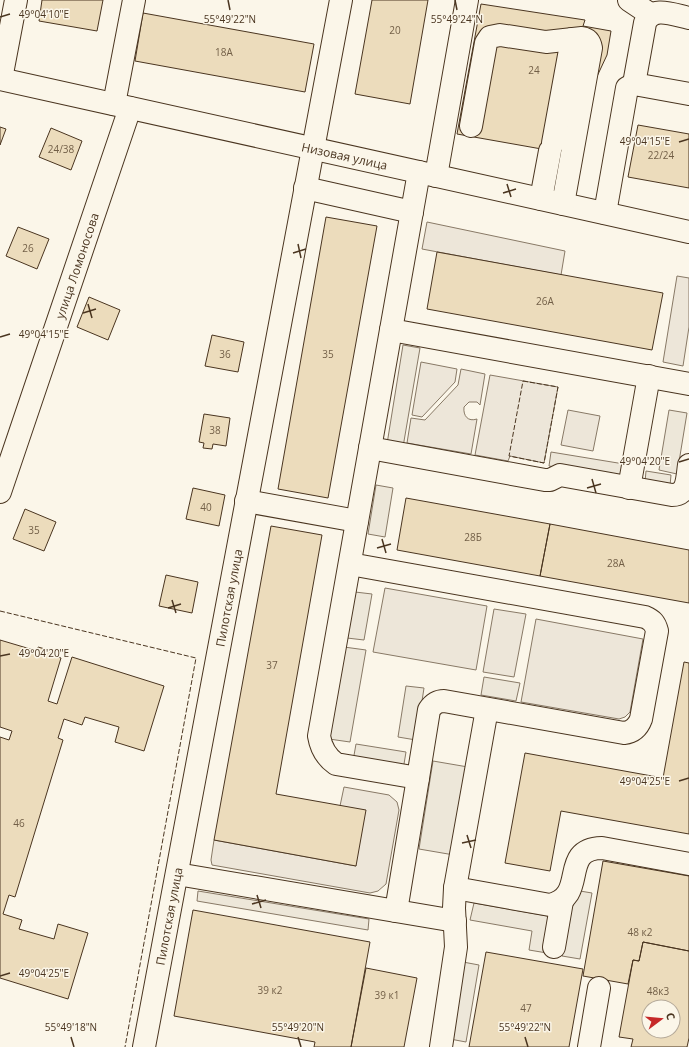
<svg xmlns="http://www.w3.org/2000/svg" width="689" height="1047" font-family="'Open Sans',sans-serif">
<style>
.green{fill:#ede6d9;stroke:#887966}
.parking{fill:#ede7d9;stroke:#887966}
.building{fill:#ecdcbc;stroke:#4a3520;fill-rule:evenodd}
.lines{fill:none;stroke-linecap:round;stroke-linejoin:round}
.minor-casing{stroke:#4a3520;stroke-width:24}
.minor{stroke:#fbf6e9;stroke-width:22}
.fence{stroke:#4a3520;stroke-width:1;stroke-dasharray:5 2;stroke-linecap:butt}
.ticks{fill:none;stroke:#4a3520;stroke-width:1.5}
.labels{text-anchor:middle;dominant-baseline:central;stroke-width:3;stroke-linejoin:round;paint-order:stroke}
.number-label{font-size:10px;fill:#725f47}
.street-label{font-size:12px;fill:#4a3520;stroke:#fbf6e9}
.ticks-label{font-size:10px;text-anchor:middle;fill:#4a3520;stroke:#fbf6e9;stroke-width:3;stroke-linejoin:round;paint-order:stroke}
</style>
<rect width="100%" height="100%" fill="#fbf6e9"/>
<path class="green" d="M427,222L565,251L561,275L422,249Z
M677,276L689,278V327L683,366L663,362Z
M421,362L457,369L455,382L422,417L412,415Z
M461,369L485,374L480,405L477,402H469L464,407C463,416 468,422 477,419L471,454L407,443L411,418L425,420L458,385Z
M490,375L558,387L544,463L510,456L508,461L475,455Z
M568,410L600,416L593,451L561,445Z
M385,588L487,606L476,670L373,652Z
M494,609L526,614L514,677L483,672Z
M536,619L643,639L630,712L625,717L619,719L521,702Z
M344,787L389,795L397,802L399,810L386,884L378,891L370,893L212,865L211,860L214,840L356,866L340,806Z"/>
<path class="parking" d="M403,345L420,348L403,447L387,444Z
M669,410L687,413L677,474L659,470Z
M551,452L624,464L621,478L549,466Z
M646,471L671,475L670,486L645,482Z
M376,485L393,488L385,537L368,534Z
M355,592L372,594L364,640L347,638Z
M344,647L366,650L350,742L329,739Z
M484,677L520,683L516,701L481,695Z
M406,686L424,688L416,740L398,737Z
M356,744L406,752L403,770L353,761Z
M433,761L468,767L454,855L419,849Z
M574,890L592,893L580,959L562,956Z
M198,891L369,919L368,930L197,901Z
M474,903L553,917L547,953L529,950L532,931L470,920Z
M463,962L479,965L466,1042L450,1039Z"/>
<path class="building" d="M42,0H103L97,31L39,21Z
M372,0H428L410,104L355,94Z
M481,4L585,20L583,26L611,31L607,55L593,85L581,156L457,134Z
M143,13L314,44L305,92L135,61Z
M638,125L689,134V188L628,177Z
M0,127L6,129L0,145Z
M51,128L82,141L71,170L39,157Z
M326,217L377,226L328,498L278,489Z
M18,227L49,239L37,269L6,256Z
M437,252L663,293L652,350L427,309Z
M89,297L120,310L108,340L77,327Z
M212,335L244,342L238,372L205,366Z
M204,414L230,418L226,446L213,444L212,449L203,448L204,443L199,442Z
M193,488L225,495L219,526L186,519Z
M406,498L550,524L540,576L397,550Z
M25,509L56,522L44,551L13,539Z
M550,524L689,550V603L540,576Z
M271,526L322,535L276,794L366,810L356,866L214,840Z
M166,575L198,582L192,613L159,606Z
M0,640L37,651L38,647L52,651L51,655L61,658L48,701L57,704L72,657L164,686L144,751L115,742L119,727L85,717L82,725L64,719L58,738L63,740L15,897L9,895L3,914L22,920L19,929L54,939L58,924L88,933L68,999L0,978V737L9,740L12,731L0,727Z
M684,662L689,663V834L561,811L550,871L505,863L525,753L663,778Z
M603,861L689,876V951L643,942L639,961L633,960L628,984L583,976Z
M193,910L370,942L351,1047H314L315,1042L174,1016Z
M643,942L689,951V1038L687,1047H631L633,1039L619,1037L633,960L639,961ZM649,1007H673V1031H649Z
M486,952L583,969L569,1047H469Z
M366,968L417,978L404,1047H351Z"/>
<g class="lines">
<g class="minor-casing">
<g id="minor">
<path d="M629,0L650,14"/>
<path id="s1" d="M0,79L689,232"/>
<path d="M1,79L16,0"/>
<path d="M634,84L645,23C652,5 674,15 689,18"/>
<path d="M114,104L134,0"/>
<path d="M471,126L486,43L490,37L500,35L546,42L582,38C588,39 590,42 591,48L563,204"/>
<path d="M553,143L572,39"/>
<path d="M436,176L467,0"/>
<path d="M305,188L412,212"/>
<path d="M541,199L550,151"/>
<path d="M605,213L627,88L634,84L689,94"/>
<path d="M391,330L689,384"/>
<path d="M370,448L545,480H550L560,475L672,495C688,495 687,478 689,465"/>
<path d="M629,488L649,376"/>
<path id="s2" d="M0,492L130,108"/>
<path d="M246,501L357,521"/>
<path d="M350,564L645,617C652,620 655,623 657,631L641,719C638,727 633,732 624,733L444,701C437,701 433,704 429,710L418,778"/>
<path d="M177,874L455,921"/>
<path d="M455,888L550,905C589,896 558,849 602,848L689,864"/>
<path d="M396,911L418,778L336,764C326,757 321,748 319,736L419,172"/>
<path d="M554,947L562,901"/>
<path id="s3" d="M144,1047L341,0"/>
<path d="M441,1047L456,947L454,908L455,888L487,709"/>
<path d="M589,1047L599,988"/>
</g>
</g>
<use href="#minor" class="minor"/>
<path class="fence" d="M523,381L558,387L544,463L509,456Z
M0,611L196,658L125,1047"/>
</g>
<path class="ticks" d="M228,0L230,10M455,0L457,10M0,17L10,14M679,142L689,139M507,184L511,197M503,193L516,189M298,244L301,258M293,253L306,249M88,304L92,318M83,313L96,309M0,337L10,334M679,462L689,459M592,479L596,493M587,488L601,484M382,539L386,553M377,548L391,544M172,600L176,613M168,608L181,604M0,656L10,654M679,781L689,778M467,835L471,848M462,843L476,840M257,895L261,908M252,904L266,900M0,976L10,973M71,1037L74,1047M298,1037L301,1047M525,1037L528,1047"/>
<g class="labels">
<g class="number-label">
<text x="395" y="30">20</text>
<text x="224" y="52">18А</text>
<text x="534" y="70">24</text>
<text x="61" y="149">24/38</text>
<text x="661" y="155">22/24</text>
<text x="28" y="248">26</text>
<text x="545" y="301">26А</text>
<text x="225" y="354">36</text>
<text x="328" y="354">35</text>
<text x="215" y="430">38</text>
<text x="206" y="507">40</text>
<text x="34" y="530">35</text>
<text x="473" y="537">28Б</text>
<text x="616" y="563">28А</text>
<text x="272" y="665">37</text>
<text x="19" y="823">46</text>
<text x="640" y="932">48 к2</text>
<text x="270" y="990">39 к2</text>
<text x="658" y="991">48к3</text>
<text x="387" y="995">39 к1</text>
<text x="526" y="1008">47</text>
</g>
<g class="street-label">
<text stroke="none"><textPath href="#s1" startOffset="353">Низовая улица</textPath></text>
<text stroke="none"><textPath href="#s2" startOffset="239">улица Ломоносова</textPath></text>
<text stroke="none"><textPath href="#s3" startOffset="457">Пилотская улица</textPath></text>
<text stroke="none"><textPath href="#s3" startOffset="133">Пилотская улица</textPath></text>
</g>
</g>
<g class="ticks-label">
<text x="44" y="18">49°04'10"E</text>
<text x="230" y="23">55°49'22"N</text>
<text x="457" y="23">55°49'24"N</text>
<text x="645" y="145">49°04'15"E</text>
<text x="44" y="338">49°04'15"E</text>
<text x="645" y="465">49°04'20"E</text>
<text x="44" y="657">49°04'20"E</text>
<text x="645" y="785">49°04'25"E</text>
<text x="44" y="977">49°04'25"E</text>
<text x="71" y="1031">55°49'18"N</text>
<text x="298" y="1031">55°49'20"N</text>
<text x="525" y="1031">55°49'22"N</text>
</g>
<g transform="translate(661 1019) rotate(74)"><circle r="19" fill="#fbf6e9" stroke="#b4a999"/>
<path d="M0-3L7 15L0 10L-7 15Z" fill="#c62828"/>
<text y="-6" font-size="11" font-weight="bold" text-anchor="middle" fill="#4a3520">С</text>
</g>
</svg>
